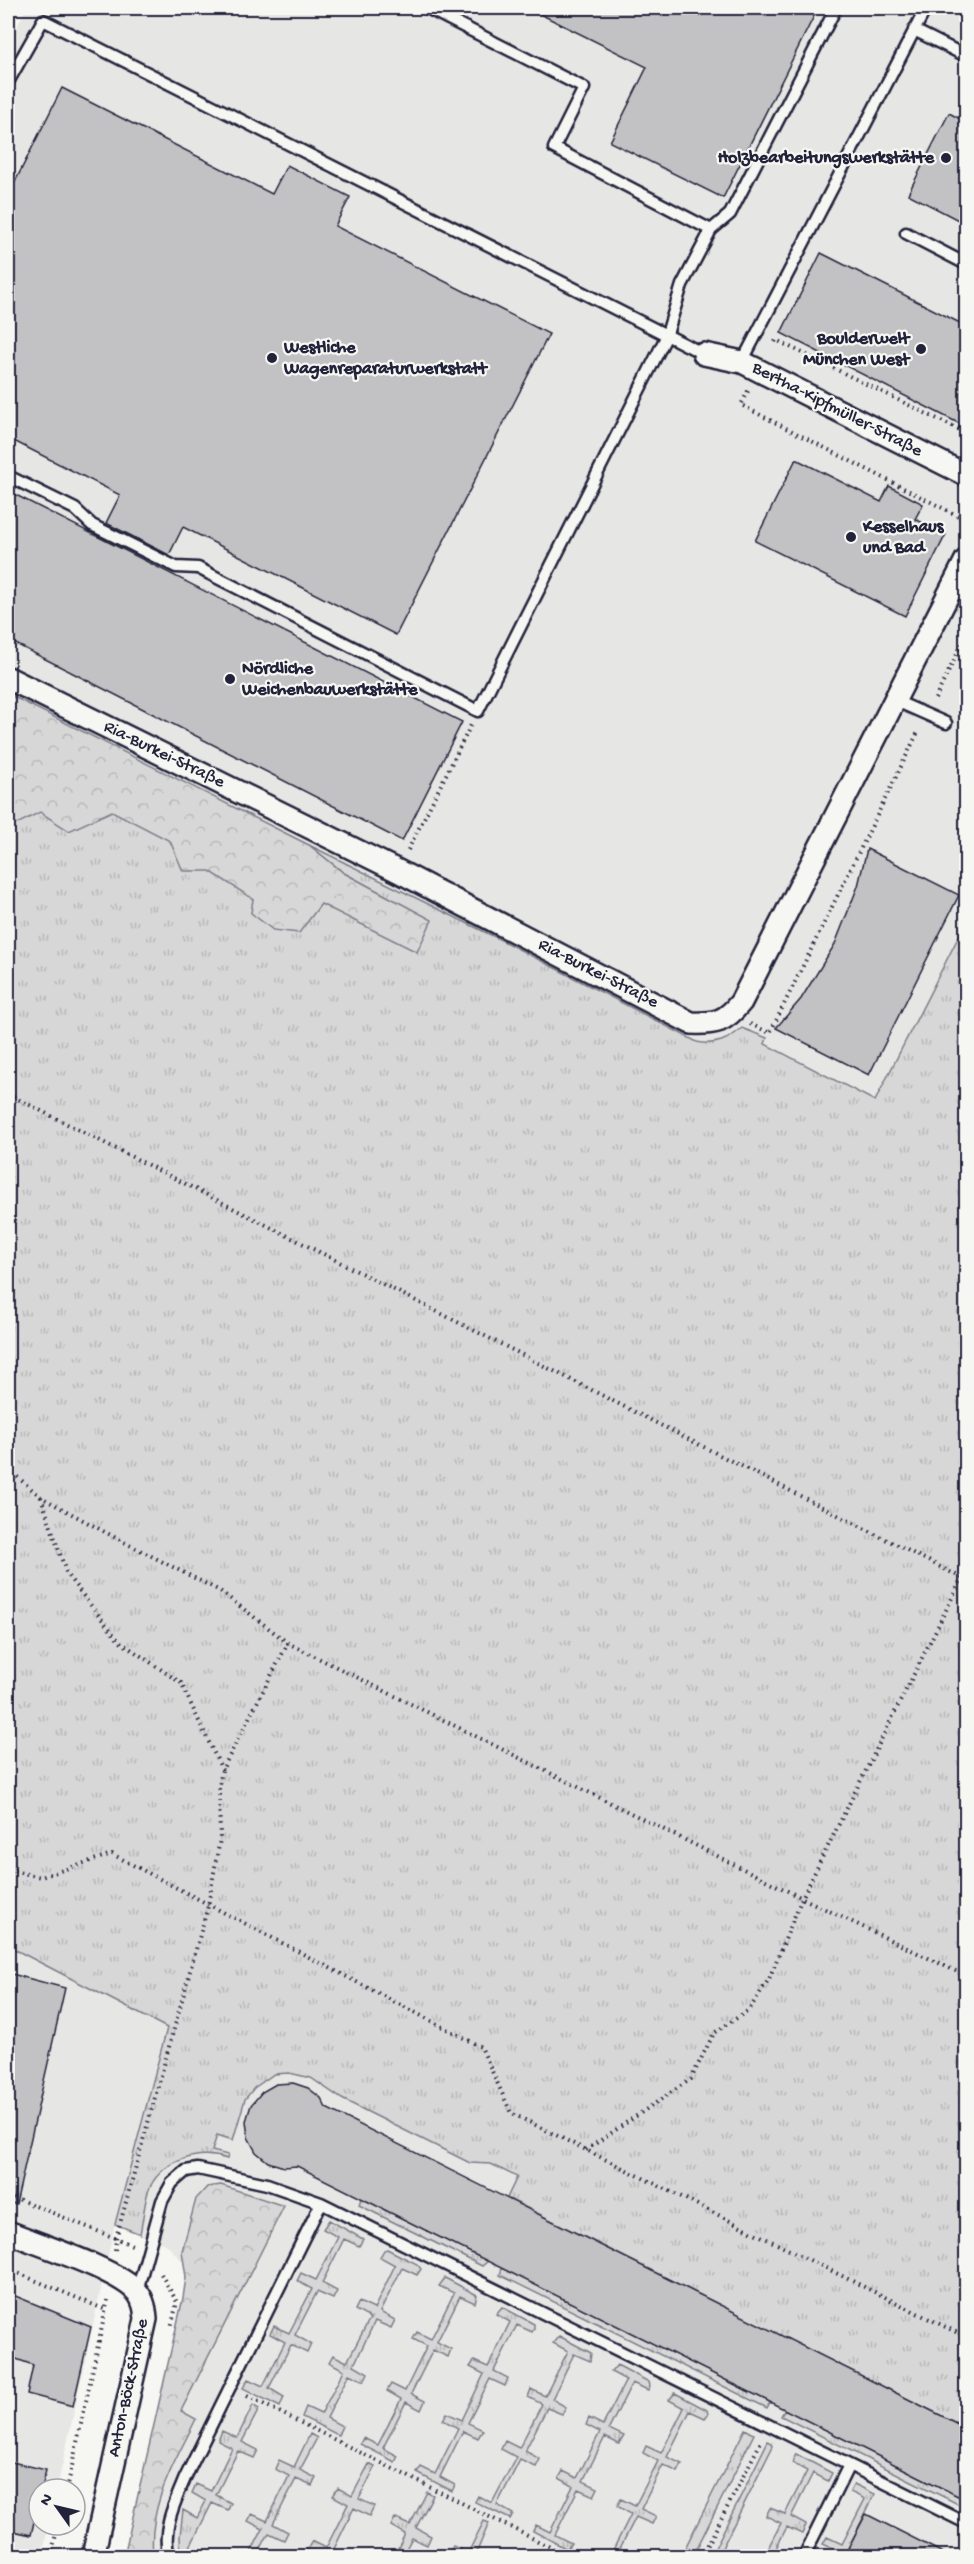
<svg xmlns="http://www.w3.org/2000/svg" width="974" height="2564" font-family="'Gochi Hand',sans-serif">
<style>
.built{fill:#e6e6e4}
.grass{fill:url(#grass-tufts);stroke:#7c7c89;stroke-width:1.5}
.forest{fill:url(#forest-crowns);stroke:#7c7c89;stroke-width:1.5}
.building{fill:#c2c2c4;stroke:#22223b;stroke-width:1.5}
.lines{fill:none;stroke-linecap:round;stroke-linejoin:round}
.lane-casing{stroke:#22223b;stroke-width:15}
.street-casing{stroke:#22223b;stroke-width:26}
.path{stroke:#22223b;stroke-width:4;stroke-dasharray:1.5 4.5;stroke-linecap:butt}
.lane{stroke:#f6f6f2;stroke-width:10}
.street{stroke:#f6f6f2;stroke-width:21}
.poi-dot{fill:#22223b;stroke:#f6f6f2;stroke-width:2}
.labels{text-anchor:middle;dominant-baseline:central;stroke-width:4.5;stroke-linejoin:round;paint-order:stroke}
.poi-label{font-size:18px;font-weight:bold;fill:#22223b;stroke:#f6f6f2;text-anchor:start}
.street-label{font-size:18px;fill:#22223b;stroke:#f6f6f2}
</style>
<defs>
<pattern id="grass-tufts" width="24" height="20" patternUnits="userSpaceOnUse" patternTransform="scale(1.5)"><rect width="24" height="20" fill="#d7d7d7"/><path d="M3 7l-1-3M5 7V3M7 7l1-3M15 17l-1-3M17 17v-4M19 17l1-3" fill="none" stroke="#b8b8b9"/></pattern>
<pattern id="forest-crowns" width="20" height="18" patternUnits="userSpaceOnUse" patternTransform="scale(1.5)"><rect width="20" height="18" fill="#d7d7d7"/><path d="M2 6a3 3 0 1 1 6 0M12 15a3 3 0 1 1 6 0" fill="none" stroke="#b8b8b9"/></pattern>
</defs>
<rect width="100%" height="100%" fill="#f6f6f2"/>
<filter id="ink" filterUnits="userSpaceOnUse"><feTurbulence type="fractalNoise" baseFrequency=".0167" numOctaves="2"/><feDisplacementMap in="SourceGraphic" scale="12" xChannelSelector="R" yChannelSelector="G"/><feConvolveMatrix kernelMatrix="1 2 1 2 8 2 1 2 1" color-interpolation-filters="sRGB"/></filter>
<g filter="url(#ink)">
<path class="built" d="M26,8H966V922L875,1101L764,1044L730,1110L8,747V45Z
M8,1946L168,2028L179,1983L966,2384V2556H124L183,2298L186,2277L183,2262L167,2245L115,2224L57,2489H39V2525H49L42,2556H8Z"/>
<path class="grass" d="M8,747L431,920L344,873L309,845L505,942L697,1042C716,1046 728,1040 742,1028L767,1038L765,1044L875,1101L966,922V2428L507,2198L517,2177L491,2164L470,2163L342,2099L311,2078L289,2073L274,2074L254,2088L245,2099L233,2140L217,2135L212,2151L228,2155L227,2159C198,2149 159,2161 148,2192C144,2205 143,2220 140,2234L115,2224L167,2028L8,1946Z
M361,2198L488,2261L482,2266L359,2205Z
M329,2220L363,2239L359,2246L344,2239L322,2283L337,2291L333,2299L317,2292L295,2335L311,2344L307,2353L291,2345L269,2388L284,2397L280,2407L243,2388L248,2379L263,2386L285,2342L270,2334L274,2326L289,2333L312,2289L297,2281L301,2273L316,2280L338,2237L323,2229Z
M387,2249L417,2264L421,2269L417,2275L402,2268L380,2312L395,2320L391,2328L375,2321L354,2365L368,2373L364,2381L349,2374L327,2418L342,2426L338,2435L302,2417L306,2407L321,2414L344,2370L329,2362L333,2355L347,2362L370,2318L355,2310L359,2302L374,2309L395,2265L380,2257L384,2250Z
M502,2268L770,2402L767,2408L500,2275Z
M445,2278L477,2295L475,2303L460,2296L437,2342L451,2349L448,2357L433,2350L411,2394L425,2401L421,2410L406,2402L383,2448L398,2456L395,2462L360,2444L363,2438L378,2445L401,2399L387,2391L391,2384L405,2391L427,2346L413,2339L417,2332L431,2339L454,2293L439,2286Z
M502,2307L534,2324V2328L532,2332L517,2325L494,2371L508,2378L505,2386L490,2379L468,2423L483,2430L478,2438L463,2431L440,2477L455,2485L452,2491L417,2473L421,2467L435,2474L458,2428L443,2420L447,2413L462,2420L484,2374L470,2367L474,2361L488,2367L510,2322L496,2314Z
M559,2336L591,2353L590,2361L574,2354L552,2399L566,2407L562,2414L547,2408L525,2451L540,2459L536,2467L520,2460L497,2505L513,2514L510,2519L475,2502L478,2496L492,2503L516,2457L501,2449L505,2441L519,2448L542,2404L528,2397L531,2389L545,2396L568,2351L553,2343Z
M617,2365L649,2382L650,2386L648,2390L632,2383L609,2429L624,2436L619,2444L605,2437L583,2481L598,2488L594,2496L578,2489L555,2535L571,2543L567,2549L533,2531L536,2525L550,2532L573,2486L559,2478L563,2471L577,2478L600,2432L586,2425L589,2418L603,2425L626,2380L611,2372Z
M675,2393L707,2410L708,2414L705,2418L690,2411L667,2457L682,2464L678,2472L663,2465L641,2509L656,2516L652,2524L636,2517L616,2556H610L631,2514L617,2506L621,2499L635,2506L658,2461L643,2453L646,2446L661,2453L684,2408L669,2400Z
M253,2405L259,2409L242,2442L258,2450L254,2458L238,2451L216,2495L231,2503L228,2510L212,2503L189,2549L203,2556H181L180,2536L183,2510L197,2518L206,2501L192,2493L196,2484L211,2491L232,2448L218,2441L222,2431L237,2438Z
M785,2409L966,2500V2508L781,2416Z
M745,2429L754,2434L693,2556H681Z
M310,2434L317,2438L300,2470L316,2478L312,2486L296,2479L273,2524L288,2532L284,2540L269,2533L257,2556H249L263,2529L248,2521L252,2514L267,2521L289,2476L275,2469L279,2460L294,2467Z
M768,2441L772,2443L773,2446L718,2556H711Z
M796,2454L832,2473L828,2481L813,2473L791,2517L806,2525L802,2534L787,2527L772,2556H764L781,2523L766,2516L770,2508L785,2514L807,2471L792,2463Z
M369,2464L375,2467L359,2499L374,2506L369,2516L354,2508L333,2551L343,2556H320L307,2550L312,2541L326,2548L348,2504L333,2496L338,2488L352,2496Z
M854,2484L875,2494L844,2556H836L838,2551L823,2544L827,2537L842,2544L865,2499L850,2492Z
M427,2492L433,2495L416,2528L431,2536L427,2545L412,2538L402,2556H394L405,2534L391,2526L395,2518L410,2525Z
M484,2521L489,2523L475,2556L448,2555L453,2546L468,2553Z"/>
<path class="forest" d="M8,694L309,845L344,873L432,920L417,952L321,904L299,933L273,930L251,913L253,899L210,871H183L170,841L112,811L69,831L40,812L17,824L8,820Z
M221,2185L284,2206L181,2411L196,2419C174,2464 148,2504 153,2556H124L183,2298L186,2277L182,2251L196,2199L207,2187Z"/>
<path class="building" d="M528,8H818L723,198L610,142L647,67Z
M62,88L272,194L287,165L350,197L335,226L549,334L396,635L183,527L169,555L106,523L120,495L8,438V196Z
M949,113L966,122V224L908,194Z
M821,253L966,326V427L781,333Z
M796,459L881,502L889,486L923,504L915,519L946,534L905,616L755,541Z
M8,491L462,722L402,841L8,640Z
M867,849L959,895L869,1075L776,1028L801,999L835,944L858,886Z
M8,1973L65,1988L16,2204L8,2203Z
M293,2083L308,2088L321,2098L326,2108L966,2428V2500L297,2166L284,2167L268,2162L256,2152L248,2137L246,2121L251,2105L262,2092L276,2084Z
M8,2293L91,2327L73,2406L27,2394L33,2365L8,2356Z
M8,2461L46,2470L42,2489H39V2500L31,2535L8,2530Z
M866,2514L949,2556H844Z"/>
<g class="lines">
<g class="lane-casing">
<path id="lane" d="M427,8L584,88L554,148L711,230
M914,30L966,56
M8,82L43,20L704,354
M906,233L966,264
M742,362L926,8
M8,476L75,509L92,525L176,567L198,568L478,711L666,337L682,285L711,230L730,214L836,8
M896,701L946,723
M137,2291L162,2201L172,2183L186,2171L198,2169L267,2184L321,2203L966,2523
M169,2556C161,2530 175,2502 185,2478L321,2203
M804,2556L849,2465"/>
</g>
<g class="street-casing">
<path id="street" d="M704,354L742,362L966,475
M8,678L398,871L691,1023C716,1024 725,1022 741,1002L966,560
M8,2232C37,2244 120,2270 138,2293C144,2301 145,2309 146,2319L93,2556"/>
</g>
<path class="path" d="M775,342L776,340L966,433
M748,391L741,405L966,520
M935,699L966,636
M408,850L471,725
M750,1024L770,1033L919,730
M8,1094L966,1580
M8,1469L41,1497L114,1537L220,1591L288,1643L802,1898L966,1976
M41,1497L67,1575L119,1641L181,1683L222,1770
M8,1870L41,1877L112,1854L481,2047L511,2113L966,2337
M586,2150L691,2079L714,2033L749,2010L769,1979L802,1898L966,1570
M8,2195L132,2245
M115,2250L116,2238L208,1906L220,1839L219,1787L222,1770L288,1643
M8,2269L106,2310
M161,2274L177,2302L171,2328
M247,2396L568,2556
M67,2489L108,2299
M51,2556L58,2525
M702,2556L762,2440"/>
<use href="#lane" class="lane"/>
<use href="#street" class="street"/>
</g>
</g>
<g class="poi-dot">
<circle cx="946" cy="158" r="6"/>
<circle cx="921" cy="349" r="6"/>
<circle cx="272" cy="358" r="6"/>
<circle cx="851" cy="537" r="6"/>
<circle cx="230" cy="679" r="6"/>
</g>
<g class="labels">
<g class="poi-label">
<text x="934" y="158" text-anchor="end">Holzbearbeitungswerkstätte</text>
<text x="909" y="339" text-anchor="end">Boulderwelt<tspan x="909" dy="21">München West</tspan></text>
<text x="284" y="348">Westliche<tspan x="284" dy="21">Wagenreparaturwerkstatt</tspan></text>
<text x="863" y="527">Kesselhaus<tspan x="863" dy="21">und Bad</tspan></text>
<text x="242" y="669">Nördliche<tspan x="242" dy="21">Weichenbauwerkstätte</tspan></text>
</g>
<g class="street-label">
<text transform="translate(837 410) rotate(27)">Bertha-Kipfmüller-Straße</text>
<text transform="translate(164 755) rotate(26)">Ria-Burkei-Straße</text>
<text transform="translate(598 974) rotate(27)">Ria-Burkei-Straße</text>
<text transform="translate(129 2388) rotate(-78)">Anton-Böck-Straße</text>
</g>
</g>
<rect width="974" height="2564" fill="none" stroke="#f6f6f2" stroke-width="30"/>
<rect x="15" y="15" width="944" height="2534" fill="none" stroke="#22223b" stroke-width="2" filter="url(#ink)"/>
<g transform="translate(57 2507) rotate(304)"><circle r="28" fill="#f6f6f2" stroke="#a1a1a9" stroke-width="1.5"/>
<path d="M0-4.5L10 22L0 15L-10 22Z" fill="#22223b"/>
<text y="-9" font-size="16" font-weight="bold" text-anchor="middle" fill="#22223b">N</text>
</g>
</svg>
